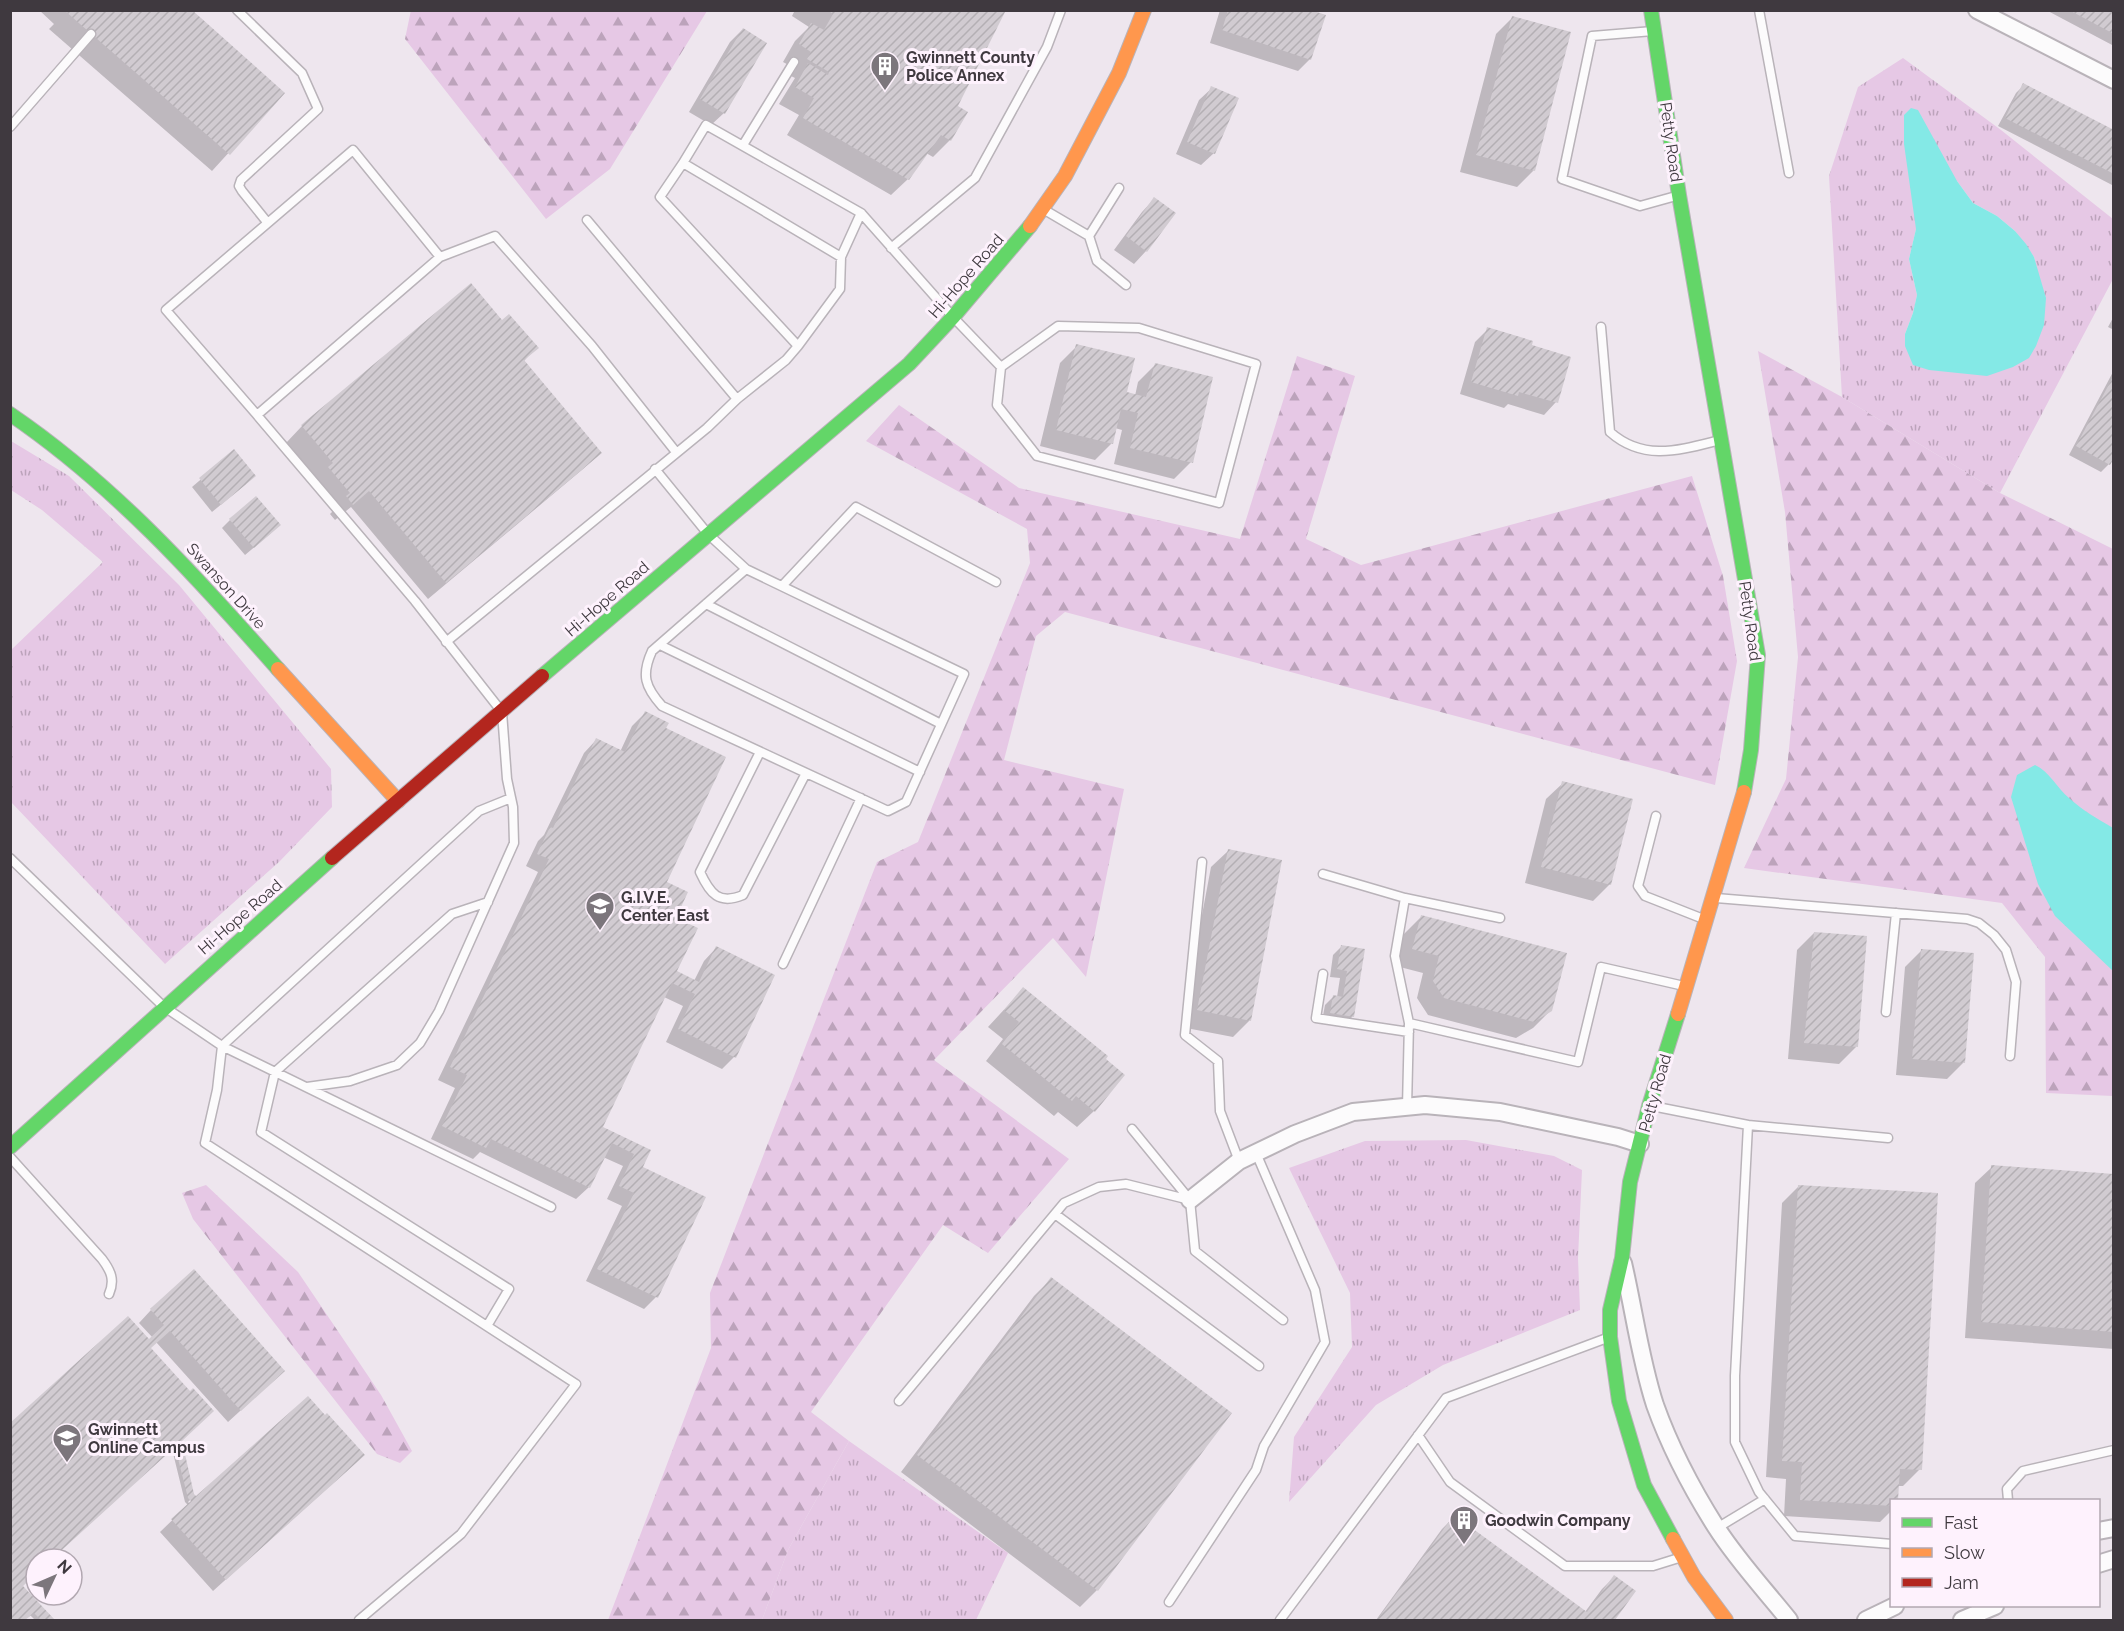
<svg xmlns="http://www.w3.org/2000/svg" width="2124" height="1631" font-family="Raleway,sans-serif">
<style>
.grass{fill:url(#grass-tufts);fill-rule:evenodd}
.forest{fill:url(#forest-firs)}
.water{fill:#84e9e6}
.shadow{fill:#0003}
.building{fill:url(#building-hatch)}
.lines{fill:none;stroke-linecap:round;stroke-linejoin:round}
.lane-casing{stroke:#b9b3b9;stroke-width:11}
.street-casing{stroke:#b9b3b9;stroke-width:20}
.fast-casing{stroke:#b9b3b9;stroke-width:16}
.slow-casing{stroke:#b9b3b9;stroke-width:16}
.jam-casing{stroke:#b9b3b9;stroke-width:16}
.lane{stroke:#fcfbfc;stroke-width:8}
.street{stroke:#fcfbfc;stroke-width:16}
.fast{stroke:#63d668;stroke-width:14}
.slow{stroke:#ff974d;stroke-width:14}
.jam{stroke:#b3261e;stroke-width:14}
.labels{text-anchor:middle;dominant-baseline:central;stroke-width:6;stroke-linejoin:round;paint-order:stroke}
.poi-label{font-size:16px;font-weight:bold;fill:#3f393f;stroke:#fef2fd;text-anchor:start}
.street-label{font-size:16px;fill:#3f393f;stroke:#fef2fd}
</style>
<defs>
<pattern id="grass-tufts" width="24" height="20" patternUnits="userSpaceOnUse" patternTransform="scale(1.5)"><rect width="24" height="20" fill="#e6c8e5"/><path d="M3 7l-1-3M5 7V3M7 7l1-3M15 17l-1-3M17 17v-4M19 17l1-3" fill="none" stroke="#bca3bb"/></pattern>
<pattern id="forest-firs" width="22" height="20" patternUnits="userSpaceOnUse" patternTransform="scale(1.5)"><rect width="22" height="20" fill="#e6c8e5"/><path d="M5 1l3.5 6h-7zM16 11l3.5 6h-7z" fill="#bca3bb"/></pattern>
<pattern id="building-hatch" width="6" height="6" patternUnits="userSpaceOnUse" patternTransform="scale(1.5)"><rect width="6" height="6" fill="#d1cbd1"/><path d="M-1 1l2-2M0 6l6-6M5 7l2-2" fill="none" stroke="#b4afb4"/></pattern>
</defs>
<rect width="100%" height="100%" fill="#eee6ee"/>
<path class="grass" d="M1903,58L2001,130L2113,219V279L2000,493L1842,397L1829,176L1858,87ZM1957,181L1973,203L1997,216L2015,231L2034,257L2038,274L1905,334L1913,313L1917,295L1909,259L1916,229Z
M11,441L69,476L179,585L331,769L332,807L279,862L165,964L11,802V650L103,562L42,510L11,490Z
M1466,1140L1554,1156L1582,1170L1578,1258L1580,1310L1443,1365L1376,1405L1289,1502L1294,1437L1352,1347L1350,1293L1289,1168L1365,1141Z
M849,1441L1008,1553L976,1620H762L788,1550Z"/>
<path class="forest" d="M411,10H707V11L610,169L546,219L405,39Z
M1758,351L1842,397L2000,493L2113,549V1096L2046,1093L2045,957L2002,903L1744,868L1786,779L1798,657L1785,512Z
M1297,356L1355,376L1306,539L1361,565L1692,476L1723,576L1737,661L1715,785L1065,612L1036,636L1004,760L1124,789L1086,977L1053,938L934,1060L1069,1159L988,1253L943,1225L811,1412L849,1441L788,1550L762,1620H608L711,1348L710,1293L877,862L918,842L1030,563L1027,529L866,441L899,405L1019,488L1240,539Z
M206,1185L298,1272L381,1395L412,1451L400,1463L377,1454L193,1219L182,1193Z"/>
<path class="water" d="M1911,108L1918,110L1957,181L1973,203L1997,216L2015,231L2026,244L2034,257L2046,298L2044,325L2036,346L2029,358L2013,367L1987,376L1929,370L1913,365L1905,346V334L1913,313L1917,295L1909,259L1916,229L1904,144V115Z
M2035,765C2049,771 2057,788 2069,798C2082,810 2098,819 2113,828V971L2055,916L2038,884L2011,797L2017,775Z"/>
<path class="shadow" d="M39,10H190L283,93L212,171L49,29L54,24Z
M795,10H1005L956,107L950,140L933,157L926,153L908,179L891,195L787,135L799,115L779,104L795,78L791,76L796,69L783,62L795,41L809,27L792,16Z
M1220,10H1306L1310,59L1298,71L1210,43Z
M2046,10H2114V46Z
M1512,18L1534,170L1517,187L1460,172L1496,34Z
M743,29L724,113L711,125L689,112L730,42Z
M2024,85L2114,132V186L1998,126L2016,93Z
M1212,88L1214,153L1201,165L1176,154L1199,100Z
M1154,199L1146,251L1134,264L1114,250L1142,212Z
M2114,316V330L2108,327Z
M1488,329L1530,346L1556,402L1544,415L1508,404L1504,408L1460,394L1475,342Z
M1077,346L1125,393L1135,396L1138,382L1155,365L1191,462L1174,479L1114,464L1122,430L1115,428L1112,443L1095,460L1040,446L1060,363Z
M536,348L524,361L600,453L583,469L428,599L351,507L335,520L330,514L334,510L286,443L302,426Z
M2114,370V455L2109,464L2101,472L2069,455Z
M234,451L246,484L212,512L192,487Z
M230,520L271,533L245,555L222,528Z
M645,713L664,729L665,883L674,918L675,972L694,981L704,961L716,948L734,1057L722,1069L666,1042L683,1006L664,997L601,1127L649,1151L641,1168L656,1297L644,1309L586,1281L622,1206L607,1199L623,1166L603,1157L589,1187L576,1199L480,1152L473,1159L431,1139L455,1088L438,1080L538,872L526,866L538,841L544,835L584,753L596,740L620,752L632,726Z
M1563,783L1610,884L1593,901L1525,883L1546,799Z
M1228,851L1250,1020L1233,1037L1181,1027L1211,867Z
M1421,917L1551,1010L1533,1028L1516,1038L1428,1015L1417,998L1423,973L1396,966L1404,934Z
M1814,933L1856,1047L1839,1064L1788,1059L1797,950Z
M1341,947L1363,951L1353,1016L1345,1024L1322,1021L1325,1005L1333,997H1337L1340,978L1330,977L1333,955Z
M1922,950L1964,1062L1947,1079L1896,1075L1905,967Z
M1023,989L1094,1111L1077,1127L1058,1112L1054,1116L986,1061L1003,1039L988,1027Z
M1992,1167L2114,1175V1349L1965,1338L1975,1183Z
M1799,1186L1920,1469L1903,1486H1898L1897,1500H1892V1510L1880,1522L1784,1516L1786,1479L1766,1477L1782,1203Z
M1051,1279L1230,1413L1097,1590L1080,1607L901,1472L1034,1296Z
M151,1310L271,1383L228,1422L156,1342L150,1348L180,1442L194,1496L188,1502L190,1504L351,1467L213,1591L160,1532L188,1505L185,1502L172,1449L51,1559H36V1573L22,1586L53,1620H35L30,1615L24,1620H10V1425L153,1338L139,1323Z
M1454,1517L1585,1612L1602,1589L1614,1577L1634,1591L1613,1620H1376L1442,1529Z"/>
<path class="building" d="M64,10H192L285,93L230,155Z
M827,10H1006L958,106L968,112L951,141L941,135L909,180L803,118L814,98L795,87L808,63L828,75L829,72L807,59L811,52L799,44L811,23L824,30L833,14Z
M1228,10H1311L1326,15L1311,60L1222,30Z
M2069,10H2114V34Z
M1512,16L1571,32L1535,171L1476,155Z
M743,28L767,43L725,114L700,99Z
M2023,83L2114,130V174L2005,118Z
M1211,86L1239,98L1215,154L1187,142Z
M1154,197L1176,213L1147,252L1126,236Z
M471,283L502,320L509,314L539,348L524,360L602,453L446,583L369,491L353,505L346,496L350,493L328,467L333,463L301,425Z
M1487,327L1533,341L1532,345L1571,357L1558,403L1519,392L1518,396L1471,382Z
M1076,344L1135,358L1127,392L1146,397L1155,363L1213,377L1193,463L1130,448L1138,413L1121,409L1113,444L1056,430Z
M2114,375V458L2110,465L2076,446Z
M234,449L256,476L221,505L199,478Z
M256,496L281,525L254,548L229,519Z
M645,711L669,723L666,728L726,757L667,882L688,892L676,918L698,928L677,971L699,982L716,946L775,975L736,1058L678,1029L695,994L672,983L603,1127L651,1150L643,1167L706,1197L658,1298L597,1269L634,1193L619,1186L634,1154L612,1143L590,1188L491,1139L486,1148L442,1126L467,1075L450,1067L549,859L537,854L550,827L553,828L596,738L625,752Z
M1562,781L1633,799L1611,885L1541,867Z
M1228,849L1282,860L1251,1021L1197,1010Z
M1421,915L1567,953L1552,1011L1534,1022L1444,998L1433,981L1439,956L1412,949Z
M1814,932L1867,936L1858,1047L1804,1043Z
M1341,945L1365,949L1354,1017L1330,1013L1333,995L1343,997L1347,971L1337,969Z
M1921,949L1974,953L1965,1063L1912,1059Z
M1023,987L1108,1056L1106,1059L1125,1075L1095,1112L1076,1096L1072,1101L1002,1044L1019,1022L1004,1010Z
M1991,1165L2114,1174V1332L1981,1322Z
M1798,1185L1938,1193L1922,1470L1900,1469L1898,1500H1892V1506L1800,1500L1802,1462L1782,1461Z
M194,1269L285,1371L241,1411L170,1331L151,1348L190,1391L193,1388L214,1411L182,1441L194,1494L196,1496L308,1396L325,1415L327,1413L365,1455L226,1580L171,1519L191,1501L188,1498L175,1447L52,1559H36V1574L23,1586L55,1620H41L34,1613L25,1620H10V1423L128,1316L149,1339L164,1325L150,1309Z
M1051,1277L1232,1413L1098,1591L917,1455Z
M1454,1515L1587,1612L1614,1575L1636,1591L1615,1620H1377Z"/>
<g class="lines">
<g class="lane-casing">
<path id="lane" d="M237,10L302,73L318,109L241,180L239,186L242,191L267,222
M1759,10L1789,173
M1653,31L1592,36L1562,179L1640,206L1676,196
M10,127L91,34
M743,145L794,62
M683,163L706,125L861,213L953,317L1001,367L997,405L1037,456L1219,503L1256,364L1139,328L1058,326L1001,367
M1043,209L1089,236L1119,188
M1089,236L1097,261L1126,285
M891,248L975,178L1047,47L1061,10
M1601,327L1610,432C1644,462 1680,450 1720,440
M798,346L840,289L841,257
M737,399L786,360L798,346L660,197L683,163L841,257L861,213
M257,415L166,310L353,150L440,257
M655,469L708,534L746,569L964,674L906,802L888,811L662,706C645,687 641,675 652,651L746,569
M782,586L856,507L996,582
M706,604L941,724
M446,642L707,428L737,399L587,220
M660,645L920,772
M760,752L700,872C710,894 719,905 743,895L806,773
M1656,816L1638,886L1645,896L1706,920
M10,858L163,1006L222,1046L551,1207
M1202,862L1185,1035L1218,1061L1220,1111L1239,1161
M1323,874L1405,898
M1716,898L1967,919L1979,923L1994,935L2006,950L2016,982L2010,1056
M783,964L861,798
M1323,974L1316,1018L1409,1032
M1886,1012L1896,913
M1409,1023L1395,956L1405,898L1500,918
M307,1087L350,1081L397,1065L420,1043L439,1011L514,843L513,807L507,779L502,712L415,601L257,415L440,257L495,236L592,346L676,452
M1652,1106L1748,1125L1735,1376V1442L1759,1492L1795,1536L1892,1544
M1407,1107L1409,1023L1578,1062L1601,967L1684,986
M1748,1125L1888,1138
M1132,1129L1190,1200L1195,1251L1283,1320
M10,1157L102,1259C111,1271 115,1280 109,1294
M1055,1214L1259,1366
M487,1326L509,1289L261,1132L275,1072L452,914L488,902
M899,1401L1064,1203L1099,1187L1126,1184L1190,1200
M1418,1435L1450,1482L1565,1566H1653L1682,1557
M2008,1500L2007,1489L2023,1471L2114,1450
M1717,1528L1765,1499
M1169,1602L1256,1470L1264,1446L1325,1342L1315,1290L1256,1153
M359,1620L461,1534L576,1384L205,1143L217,1090L222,1046L479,811L511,798
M1280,1620L1446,1398L1607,1338"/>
</g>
<g class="street-casing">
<path id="street" d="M1977,10L2114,80
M1190,1200L1239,1161L1295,1134L1353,1112L1425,1105L1500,1112L1618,1137L1640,1144
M1623,1263C1634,1310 1640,1359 1655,1405C1670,1447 1692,1489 1716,1527C1737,1560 1765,1590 1789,1620
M2098,1531L2114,1528
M2098,1564L2114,1559
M1866,1620L1895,1606
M1962,1620L1995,1606"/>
</g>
<g class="fast-casing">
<path id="fast" d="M1651,10L1679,195L1758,655L1751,750L1744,792
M10,414C113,484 196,576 278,669
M542,676L909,364L953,317L1030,226
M10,1147L332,858
M1673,1539L1644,1485L1619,1401L1610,1337V1310L1622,1258L1630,1182L1649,1106L1678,1014"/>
</g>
<g class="slow-casing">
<path id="slow" d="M1030,226L1065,176L1119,73L1144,10
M278,669L398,801
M1678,1014L1744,792
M1673,1539L1694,1577L1726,1620"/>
</g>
<g class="jam-casing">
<path id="jam" d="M332,858L542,676"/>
</g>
<use href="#lane" class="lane"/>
<use href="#street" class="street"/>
<use href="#fast" class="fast"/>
<use href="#slow" class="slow"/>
<use href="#jam" class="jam"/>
</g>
<defs>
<g id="building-pin" transform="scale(1.5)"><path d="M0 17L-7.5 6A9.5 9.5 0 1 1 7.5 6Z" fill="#7c767c" stroke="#fef2fd"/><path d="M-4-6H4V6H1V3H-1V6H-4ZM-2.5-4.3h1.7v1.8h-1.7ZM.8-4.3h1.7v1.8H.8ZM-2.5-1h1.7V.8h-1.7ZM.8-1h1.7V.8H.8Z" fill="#fff"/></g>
<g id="school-pin" transform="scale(1.5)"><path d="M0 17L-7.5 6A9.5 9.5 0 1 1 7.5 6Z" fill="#7c767c" stroke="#fef2fd"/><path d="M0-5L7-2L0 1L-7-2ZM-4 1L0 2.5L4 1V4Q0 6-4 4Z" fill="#fff"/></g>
</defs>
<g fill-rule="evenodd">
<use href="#building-pin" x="885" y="66"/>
<use href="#school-pin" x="600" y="906"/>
<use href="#school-pin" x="67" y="1438"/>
<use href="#building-pin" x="1464" y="1520"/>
</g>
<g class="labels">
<g class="poi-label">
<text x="906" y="57">Gwinnett County<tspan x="906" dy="18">Police Annex</tspan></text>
<text x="621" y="897">G.I.V.E.<tspan x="621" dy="18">Center East</tspan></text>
<text x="88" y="1429">Gwinnett<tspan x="88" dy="18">Online Campus</tspan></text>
<text x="1485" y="1520">Goodwin Company</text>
</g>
<g class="street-label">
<text transform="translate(1671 142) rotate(82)">Petty Road</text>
<text transform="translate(966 276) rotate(-49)">Hi-Hope Road</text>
<text transform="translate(226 586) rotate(48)">Swanson Drive</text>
<text transform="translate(607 599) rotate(-41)">Hi-Hope Road</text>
<text transform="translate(1750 621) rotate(82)">Petty Road</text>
<text transform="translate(240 917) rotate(-41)">Hi-Hope Road</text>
<text transform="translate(1655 1093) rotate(-74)">Petty Road</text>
</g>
</g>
<rect width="2124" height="1631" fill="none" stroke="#3f393f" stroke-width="24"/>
<rect x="1890" y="1499" width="210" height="108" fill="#fef2fd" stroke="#b2a8b1" stroke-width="1.5"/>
<rect x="1902" y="1518" width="30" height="9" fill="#63d668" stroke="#b2a8b1" stroke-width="1.5"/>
<text x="1944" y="1529" font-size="18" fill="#3f393f">Fast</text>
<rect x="1902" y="1548" width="30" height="9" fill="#ff974d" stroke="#b2a8b1" stroke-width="1.5"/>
<text x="1944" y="1559" font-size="18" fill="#3f393f">Slow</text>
<rect x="1902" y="1578" width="30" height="9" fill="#b3261e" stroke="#b2a8b1" stroke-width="1.5"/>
<text x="1944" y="1589" font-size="18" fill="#3f393f">Jam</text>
<g transform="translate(54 1577) rotate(46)"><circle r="28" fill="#fef2fd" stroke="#b2a8b1" stroke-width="1.5"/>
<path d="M0-4.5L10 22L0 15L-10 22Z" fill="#7c767c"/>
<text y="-9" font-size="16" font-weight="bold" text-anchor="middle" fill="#3f393f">N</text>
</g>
</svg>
